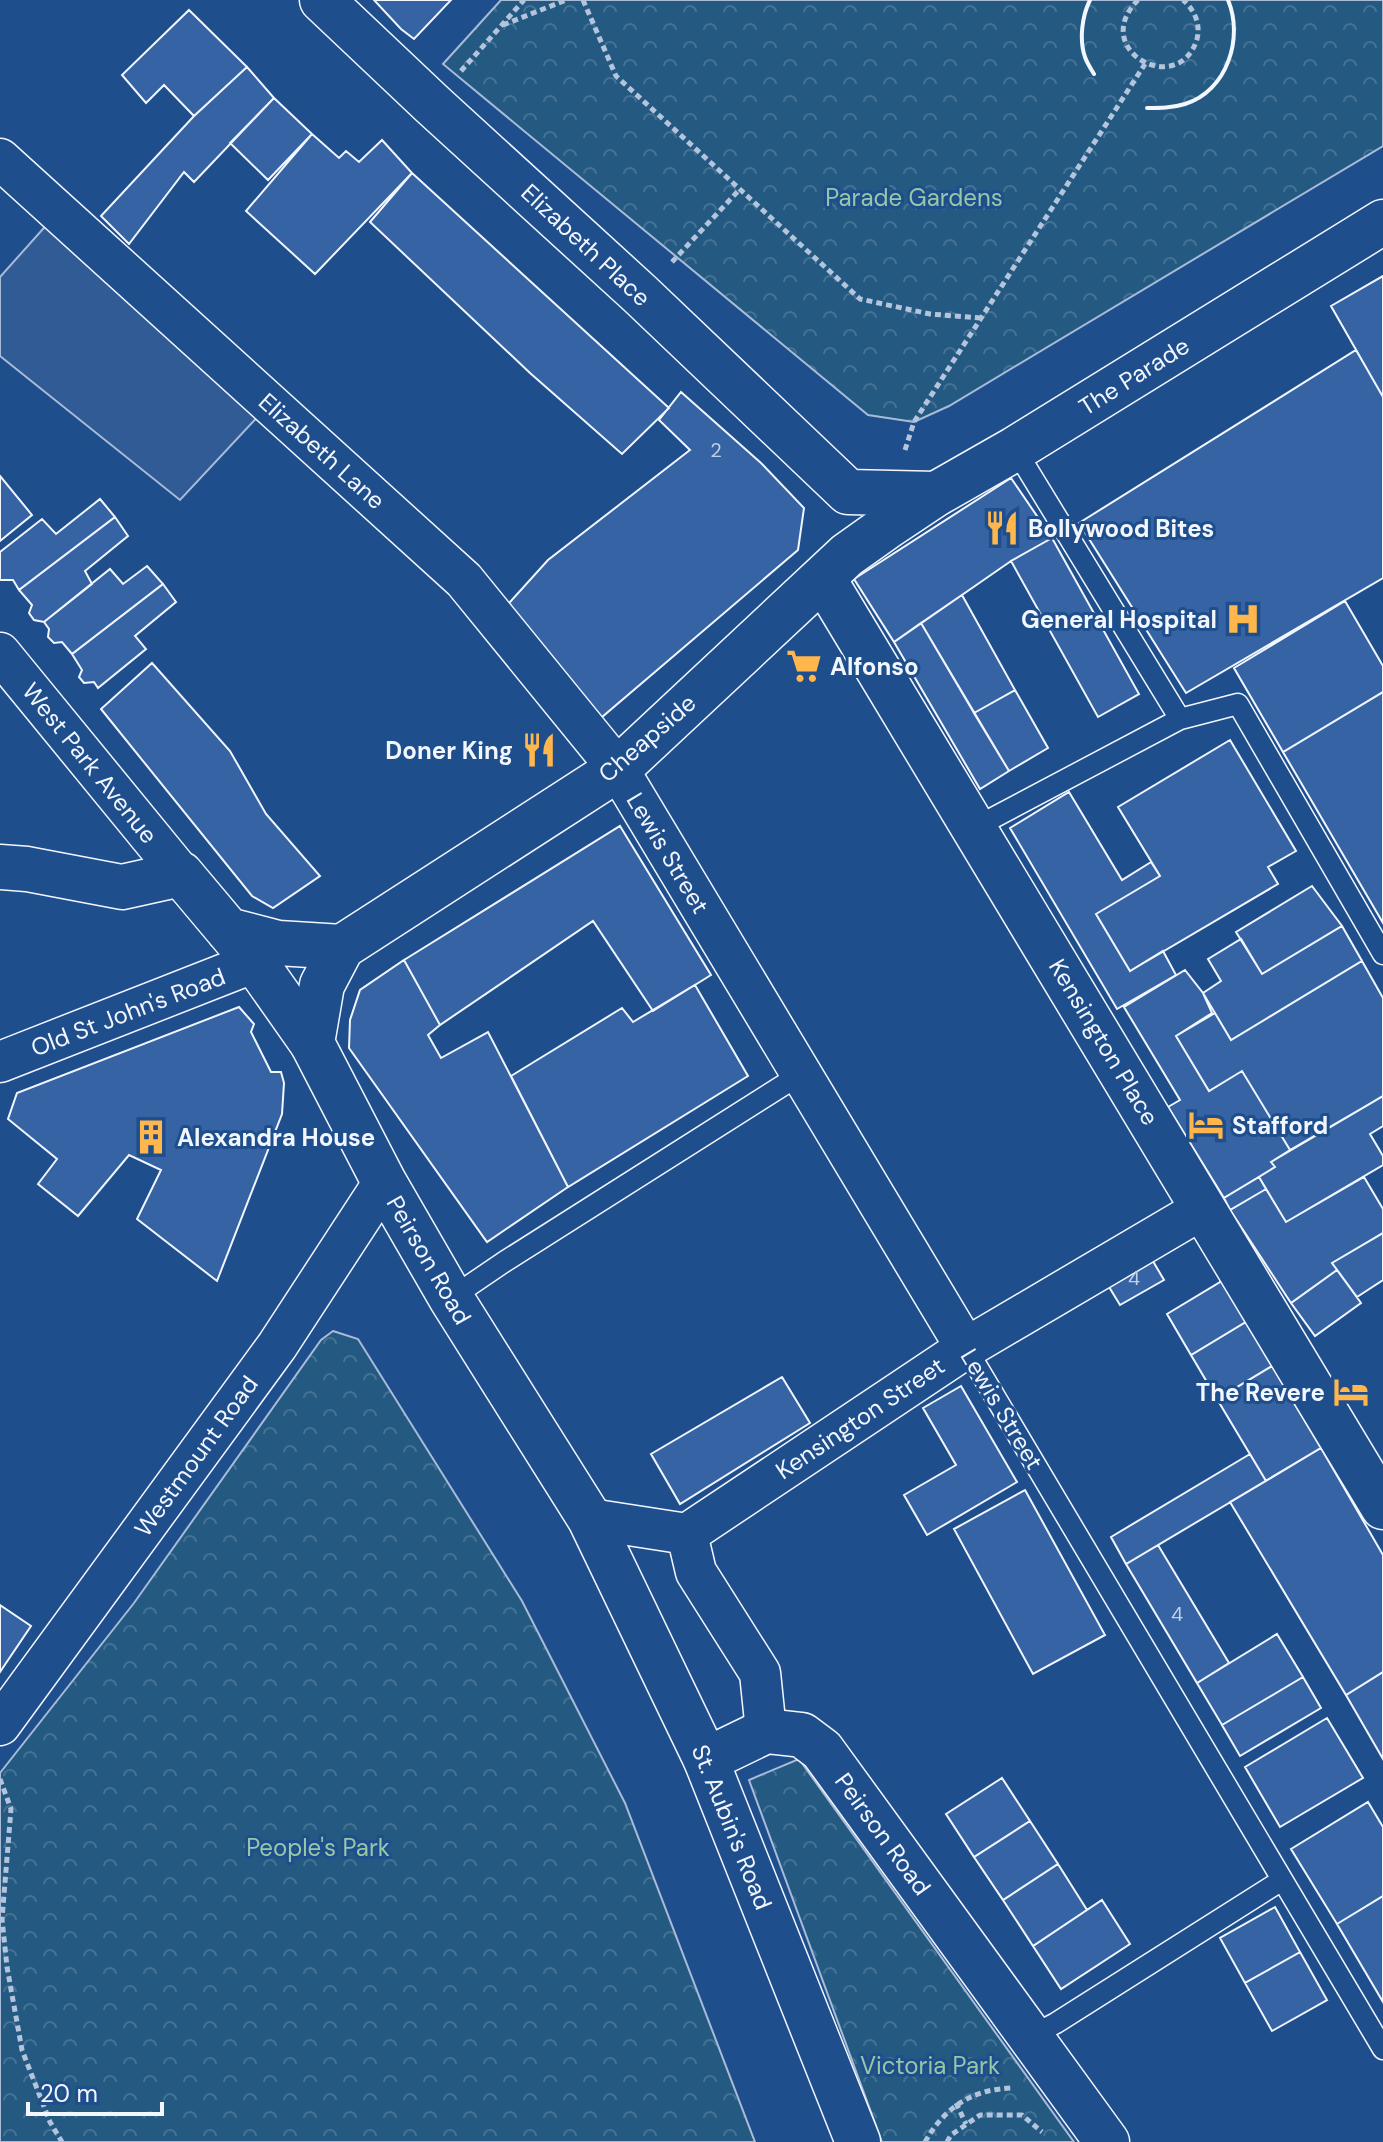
<svg xmlns="http://www.w3.org/2000/svg" width="1383" height="2142" font-family="'DM Sans',sans-serif">
<style>
.park{fill:url(#park-crowns);stroke:#a8bbd7;stroke-width:2}
.parking{fill:#305b95;stroke:#a8bbd7;stroke-width:2}
.building{fill:#3563a3;stroke:#f2f6ff;stroke-width:2}
.lines{fill:none;stroke-linecap:round;stroke-linejoin:round}
.service-casing{stroke:#f2f6ff;stroke-width:23}
.minor-casing{stroke:#f2f6ff;stroke-width:43}
.tertiary-casing{stroke:#f2f6ff;stroke-width:47}
.secondary-casing{stroke:#f2f6ff;stroke-width:47}
.primary-casing{stroke:#f2f6ff;stroke-width:47}
.path{stroke:#b3c4dc;stroke-width:5;stroke-dasharray:6 4;stroke-linecap:butt}
.service{stroke:#1f4e8c;stroke-width:20}
.minor{stroke:#1f4e8c;stroke-width:40}
.tertiary{stroke:#1f4e8c;stroke-width:44}
.secondary{stroke:#1f4e8c;stroke-width:44}
.primary{stroke:#1f4e8c;stroke-width:44}
.wall{stroke:#f2f6ff;stroke-width:4}
.labels{text-anchor:middle;dominant-baseline:central;stroke-width:6;stroke-linejoin:round;paint-order:stroke}
.number-label{font-size:20px;fill:#c3d1e8}
.park-label{font-size:24px;fill:#97c8a6;stroke:#1f4e8c}
.street-label{font-size:24px;fill:#f2f6ff;stroke:#1f4e8c}
.poi-label{font-size:24px;font-weight:bold;fill:#f2f6ff;stroke:#1f4e8c;text-anchor:start}
</style>
<defs>
<pattern id="park-crowns" width="20" height="18" patternUnits="userSpaceOnUse" patternTransform="scale(2)"><rect width="20" height="18" fill="#245a82"/><path d="M2 6a3 3 0 1 1 6 0M12 15a3 3 0 1 1 6 0" fill="none" stroke="#447295"/></pattern>
</defs>
<rect width="100%" height="100%" fill="#1f4e8c"/>
<path class="park" d="M501,0H1383V146L949,406L914,422L868,415L443,64Z
M333,1331L358,1339L522,1601L625,1803L755,2142H0V1773L134,1603L321,1340Z
M799,1759L1074,2142H882L749,1780Z"/>
<path class="parking" d="M51,220L264,410L180,500L0,356V277Z"/>
<path class="building" d="M374,0H451L414,39L401,29Z
M189,10L247,67L194,116L164,85L146,103L122,75Z
M247,67L274,98L194,182L184,172L129,244L101,216L194,116Z
M274,98L312,134L268,180L230,143Z
M312,134L339,158L346,151L359,162L382,140L412,173L315,274L246,211Z
M412,173L669,408L622,454L530,373L370,222Z
M1383,276V397L1331,306Z
M1356,350L1383,397V578L1186,693L1079,523Z
M681,392L761,463L804,508L798,550L595,723L501,612L548,560L690,450L659,420Z
M0,476L32,515L0,541Z
M1011,478L1052,538L1011,561L894,642L854,579Z
M100,499L115,517L19,590L13,580H0V552L42,519L56,534Z
M115,517L128,536L85,571L92,584L44,622L34,620L29,613L32,605L19,590Z
M1052,538L1139,694L1098,717L1011,561Z
M147,566L163,584L72,654L62,642L54,643L48,637L49,629L44,622L110,569L123,584Z
M163,584L176,602L135,636L146,649L98,688L94,682L84,683L79,677L82,670L72,654Z
M962,595L1015,690L974,713L921,623Z
M1345,601L1383,666V692L1283,752L1234,668Z
M921,623L1009,771L980,789L894,642Z
M152,663L230,751L266,814L320,876L273,908L252,896L101,709Z
M1015,690L1048,748L1009,771L974,713Z
M1383,692V923L1283,752Z
M1230,740L1296,851L1268,867L1278,884L1130,971L1096,914L1160,876L1118,807Z
M1069,792L1122,880L1151,862L1160,876L1096,914L1130,971L1163,951L1176,975L1117,1009L1010,828Z
M620,826L711,975L653,1011L593,921L440,1025L404,960Z
M1312,886L1342,926L1262,974L1236,932Z
M1342,926L1362,961L1231,1040L1203,993L1221,981L1208,959L1241,939L1262,974Z
M404,960L440,1025L428,1035L441,1058L488,1032L568,1187L487,1242L349,1048L350,1020L360,990Z
M1362,961L1383,998V1096L1290,1150L1242,1071L1209,1091L1176,1036L1215,1013L1231,1040Z
M1185,970L1203,993L1212,1013L1176,1036L1209,1091L1242,1071L1290,1150L1271,1162L1275,1167L1224,1198L1168,1107L1180,1100L1124,1007Z
M695,985L748,1076L568,1187L511,1076L622,1008L633,1022Z
M239,1007L254,1024L251,1032L271,1072H281L284,1083L282,1114L217,1281L137,1219L161,1170L129,1155L78,1216L38,1184L57,1159L8,1119L17,1093Z
M1383,1096V1126L1370,1134L1383,1156V1165L1286,1222L1259,1177L1275,1167L1271,1162Z
M1259,1177L1266,1189L1230,1210L1224,1198Z
M1364,1177L1383,1209V1233L1332,1263L1337,1270L1291,1303L1230,1210L1266,1189L1286,1222Z
M1383,1233V1280L1357,1297L1332,1263Z
M1147,1251L1164,1280L1120,1305L1103,1277Z
M1337,1270L1361,1303L1315,1336L1291,1303Z
M1222,1281L1246,1322L1191,1355L1167,1314Z
M1246,1322L1272,1366L1217,1399L1191,1355Z
M1272,1366L1321,1448L1266,1481L1217,1399Z
M782,1377L810,1423L680,1504L651,1454Z
M961,1386L1017,1482L927,1535L904,1495L956,1465L923,1408Z
M1321,1448L1383,1555V1672L1346,1695L1230,1502Z
M1250,1454L1266,1481L1126,1564L1111,1537Z
M1025,1490L1105,1635L1033,1674L954,1529Z
M1158,1545L1229,1663L1197,1683L1126,1564Z
M0,1605L31,1626L0,1672Z
M1277,1634L1303,1677L1222,1725L1197,1683Z
M1383,1672V1759L1346,1695Z
M1303,1677L1321,1708L1240,1756L1222,1725Z
M1327,1718L1363,1778L1280,1827L1245,1767Z
M1002,1778L1030,1821L974,1857L946,1814Z
M1368,1802L1383,1827V1896L1337,1924L1291,1849Z
M1030,1821L1058,1864L1003,1900L974,1857Z
M1058,1864L1087,1910L1033,1946L1003,1900Z
M1383,1896V2002L1337,1924Z
M1102,1900L1130,1944L1061,1989L1033,1946Z
M1275,1907L1300,1952L1245,1983L1220,1938Z
M1300,1952L1327,2000L1272,2031L1245,1983Z"/>
<g class="lines">
<g class="service-casing">
<path id="service" d="M1015,449L1180,719
M974,828L1180,719L1238,704L1383,954
M451,1298L504,1262L801,1074
M966,1348L1383,2049
M1031,2036L1056,2023L1282,1880"/>
</g>
<g class="minor-casing">
<path id="minor" d="M0,159L464,580L618,769L966,1348
M0,653L181,874
M0,1062L255,962
M590,1519L687,1534L966,1348L1204,1208
M687,1534L696,1572L760,1673L766,1731
M0,1725L277,1346L384,1182"/>
</g>
<g class="tertiary-casing">
<path id="tertiary" d="M706,1760L766,1731L802,1735L822,1750L1107,2142"/>
</g>
<g class="secondary-casing">
<path id="secondary" d="M823,578L1383,1507
M0,867L27,869L122,887L181,874L255,962L312,1043
M228,930L278,943L342,947"/>
</g>
<g class="primary-casing">
<path id="primary" d="M322,0L432,104L640,294L848,492L936,494
M858,2142L706,1760L590,1519L451,1298L384,1182L312,1043L322,985L342,947L618,769L847,555L885,528L936,494L1015,449L1383,222"/>
</g>
<path class="path" d="M583,0L616,76L860,299L930,314L981,318
M1138,0C1088,50 1179,99 1197,39C1201,24 1194,9 1183,0
M503,25L566,0
M461,71L524,0
M672,262L740,189
M905,450L914,422L1145,64
M0,1779L11,1809L2,1919L7,1967L22,2050L50,2122L62,2142
M956,2103L966,2124
M925,2142C945,2107 972,2089 1013,2088
M947,2142L951,2135L980,2115H1022L1042,2132"/>
<use href="#service" class="service"/>
<use href="#minor" class="minor"/>
<use href="#tertiary" class="tertiary"/>
<use href="#secondary" class="secondary"/>
<use href="#primary" class="primary"/>
<path class="wall" d="M1090,0C1082,16 1079,40 1085,57C1087,63 1091,69 1094,74
M1147,108C1160,108 1172,108 1185,104C1227,91 1244,38 1228,0"/>
</g>
<defs>
<g id="restaurant-bare" transform="scale(2.76)"><path d="M-5-6h1v4h1v-4h1v4h1v-4h1v5L-1.5 .5V6h-2V.5L-5-1ZM5-6V6H3V1.5H1.5Q1.5-4 5-6Z" fill="#ffb74d" stroke="#1f4e8c" stroke-width="2.5" paint-order="stroke"/></g>
<g id="hospital-bare" transform="scale(2.76)"><path d="M-5-5h3v3.5h4V-5h3V5h-3V1.5h-4V5h-3Z" fill="#ffb74d" stroke="#1f4e8c" stroke-width="2.5" paint-order="stroke"/></g>
<g id="supermarket-bare" transform="scale(2.76)"><path d="M-6-5.5h2.5l.6 2H6L4.5 2H-2.5L-4.4-4H-6ZM-1.5 3.2a1.3 1.3 0 1 0 .1 0ZM3 3.2a1.3 1.3 0 1 0 .1 0Z" fill="#ffb74d" stroke="#1f4e8c" stroke-width="2.5" paint-order="stroke"/></g>
<g id="hotel-bare" transform="scale(2.76)"><path d="M-6-4.5h1.5V1H6V5H4.5V3h-9V5H-6ZM-4 0a1.8 1.8 0 1 1 3.6 0ZM.5 0V-2.5h3Q6-2.5 6 0Z" fill="#ffb74d" stroke="#1f4e8c" stroke-width="2.5" paint-order="stroke"/></g>
<g id="building-bare" transform="scale(2.76)"><path d="M-4-6H4V6H1V3H-1V6H-4ZM-2.5-4.3h1.7v1.8h-1.7ZM.8-4.3h1.7v1.8H.8ZM-2.5-1h1.7V.8h-1.7ZM.8-1h1.7V.8H.8Z" fill="#ffb74d" stroke="#1f4e8c" stroke-width="2.5" paint-order="stroke"/></g>
</defs>
<g fill-rule="evenodd">
<use href="#restaurant-bare" x="1002" y="528"/>
<use href="#hospital-bare" x="1243" y="619"/>
<use href="#supermarket-bare" x="804" y="666"/>
<use href="#restaurant-bare" x="539" y="750"/>
<use href="#hotel-bare" x="1206" y="1125"/>
<use href="#building-bare" x="151" y="1137"/>
<use href="#hotel-bare" x="1351" y="1392"/>
</g>
<g class="labels">
<g class="number-label">
<text x="716" y="450">2</text>
<text x="1134" y="1278">4</text>
<text x="1177" y="1614">4</text>
</g>
<g class="park-label">
<text x="914" y="197">Parade Gardens</text>
<text x="318" y="1847">People's Park</text>
<text x="930" y="2065">Victoria Park</text>
</g>
<g class="street-label">
<text transform="translate(586 245) rotate(43)">Elizabeth Place</text>
<text transform="translate(1134 376) rotate(-32)">The Parade</text>
<text transform="translate(322 451) rotate(42)">Elizabeth Lane</text>
<text transform="translate(647 738) rotate(-41)">Cheapside</text>
<text transform="translate(90 763) rotate(51)">West Park Avenue</text>
<text transform="translate(668 853) rotate(59)">Lewis Street</text>
<text transform="translate(128 1012) rotate(-21)">Old St John's Road</text>
<text transform="translate(1104 1042) rotate(59)">Kensington Place</text>
<text transform="translate(429 1260) rotate(60)">Peirson Road</text>
<text transform="translate(1002 1409) rotate(59)">Lewis Street</text>
<text transform="translate(860 1418) rotate(-34)">Kensington Street</text>
<text transform="translate(196 1456) rotate(-54)">Westmount Road</text>
<text transform="translate(732 1827) rotate(68)">St. Aubin's Road</text>
<text transform="translate(883 1834) rotate(54)">Peirson Road</text>
</g>
<g class="poi-label">
<text x="1028" y="528">Bollywood Bites</text>
<text x="1217" y="619" text-anchor="end">General Hospital</text>
<text x="830" y="666">Alfonso</text>
<text x="513" y="750" text-anchor="end">Doner King</text>
<text x="1232" y="1125">Stafford</text>
<text x="177" y="1137">Alexandra House</text>
<text x="1325" y="1392" text-anchor="end">The Revere</text>
</g>
</g>
<path d="M28 2102v12h134v-12" fill="none" stroke="#f2f6ff" stroke-width="4"/>
<text x="40" y="2102" font-size="24" fill="#f2f6ff" stroke="#1f4e8c" stroke-width="6" paint-order="stroke">20 m</text>
</svg>
